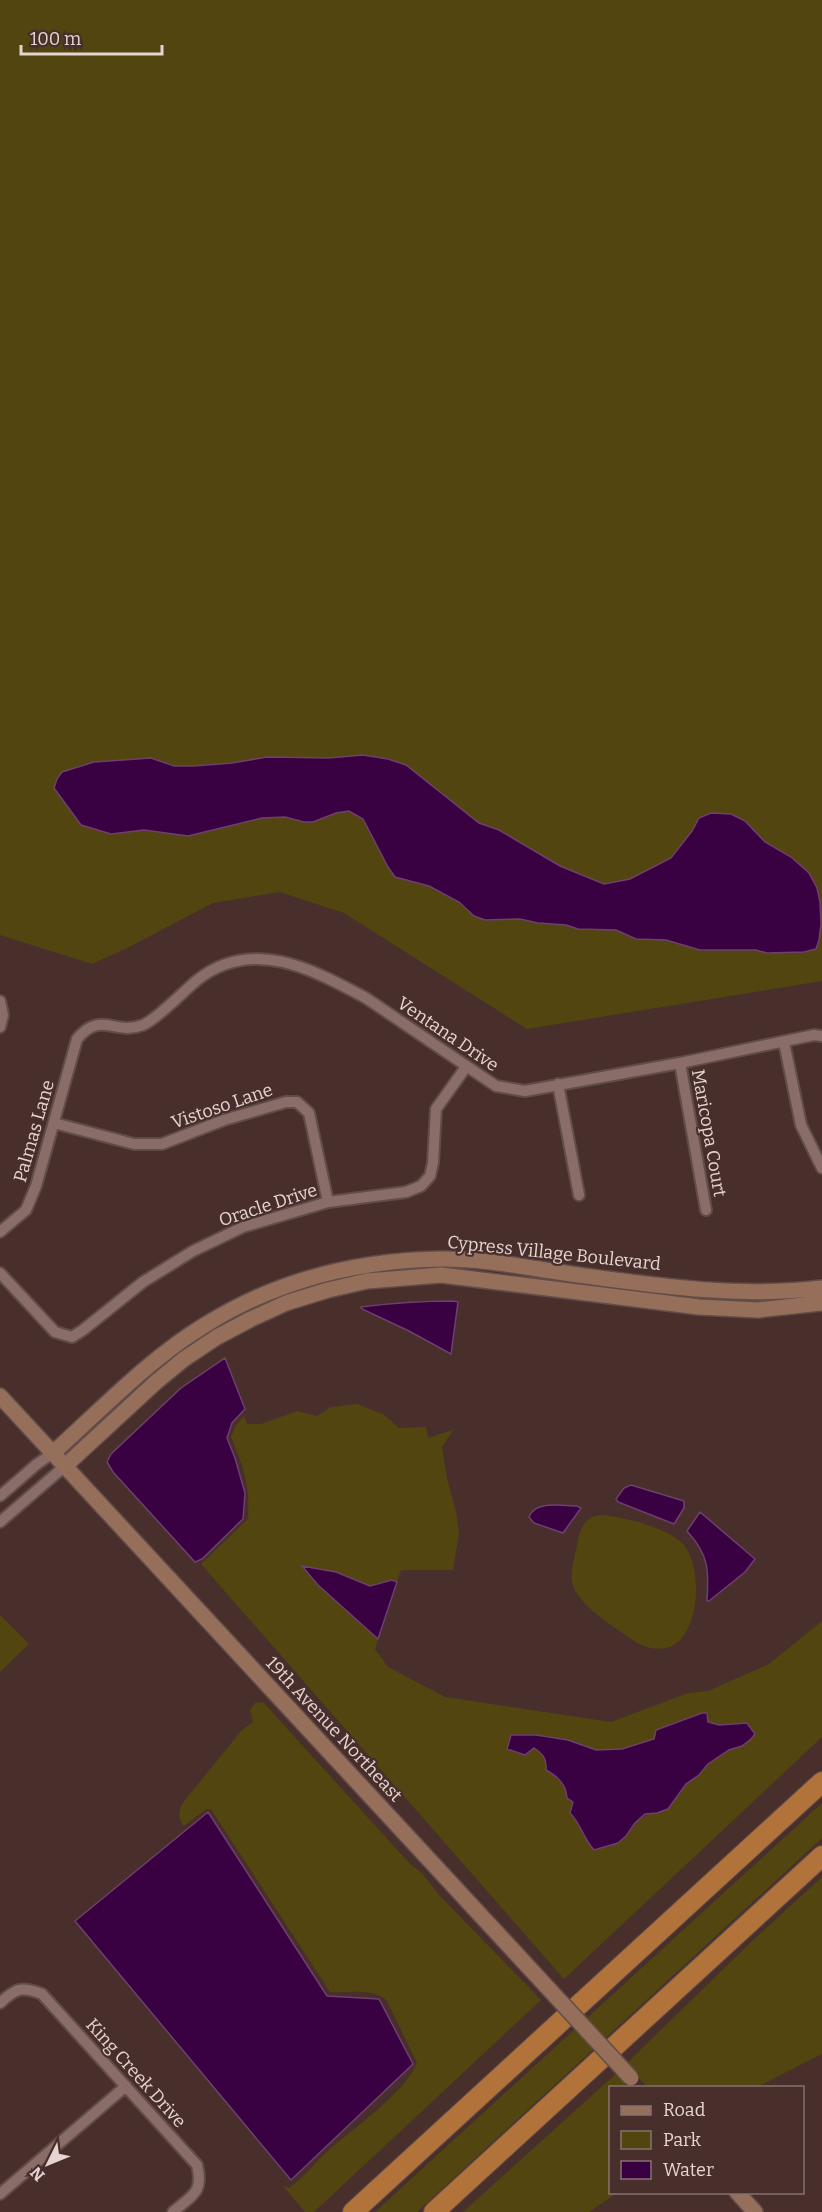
<svg xmlns="http://www.w3.org/2000/svg" width="822" height="2212" font-family="Bitter,serif">
<style>
.green{fill:#52450f;fill-rule:evenodd}
.water{fill:#390142;stroke:#6d406d;stroke-width:1.5}
.lines{fill:none;stroke-linecap:round;stroke-linejoin:round}
.street-casing{stroke:#614c49;stroke-width:14}
.secondary-casing{stroke:#614c49;stroke-width:18}
.highway-casing{stroke:#614c49;stroke-width:22}
.street{stroke:#8a6d68;stroke-width:10}
.secondary{stroke:#966f5a;stroke-width:15}
.highway{stroke:#b1733a;stroke-width:20}
.secondary-bridge-casing{stroke:#614c49;stroke-width:18;stroke-linecap:butt}
.secondary-bridge{stroke:#966f5a;stroke-width:15}
.labels{text-anchor:middle;dominant-baseline:central;stroke-width:4.5;stroke-linejoin:round;paint-order:stroke}
.street-label{font-size:18px;fill:#e5d4d1;stroke:#492f2c}
</style>
<rect width="100%" height="100%" fill="#492f2c"/>
<path class="green" d="M0,0H822V981L527,1029L344,913L280,892L213,903L127,948L92,964L0,935Z
M357,1404L383,1414L399,1428L426,1427L428,1438L453,1430L442,1447L447,1479L456,1511L459,1533L453,1570H401L397,1582L392,1580L370,1586L336,1572L303,1567L318,1585L378,1639L375,1649L388,1667L445,1697L611,1722L688,1693L708,1691L769,1664L822,1621V1737L564,1979L201,1564L248,1519C250,1485 244,1468 231,1437L236,1425L244,1416L247,1424H261L297,1411L317,1416L331,1407ZM707,1713L708,1722L719,1725L747,1723L750,1729L729,1750L708,1763L699,1775L686,1784L657,1813C630,1815 636,1836 617,1843C610,1846 601,1847 594,1850C583,1839 581,1824 570,1813L573,1802L567,1798C566,1784 558,1777 547,1770C547,1759 543,1754 534,1747L525,1755L507,1748L511,1735H536L568,1740L595,1750L622,1749L654,1739L656,1730Z
M601,1515C623,1517 667,1527 683,1544C688,1549 691,1558 693,1565C703,1602 689,1669 637,1643C618,1629 577,1606 572,1582C570,1569 576,1553 578,1540C580,1527 587,1516 601,1515Z
M0,1615L29,1644L0,1672Z
M263,1702L410,1864L422,1873L440,1896L541,2000L314,2212H305L283,2186L289,2188C305,2177 315,2162 329,2150C357,2125 403,2095 417,2063L387,2001C374,1988 349,1993 330,1992L211,1809H206L184,1826C177,1816 178,1810 185,1800L242,1730L253,1722L250,1710L255,1703Z
M822,1803V1838L417,2212H375Z
M822,1877V2054L755,2088L647,2087L626,2064L750,1943Z
M618,2072L633,2087L610,2088V2192L617,2193L589,2212H463Z"/>
<path class="water" d="M363,755L388,759L406,765L479,823L499,830L560,866L604,884L630,879L671,858L692,831L699,818L711,813L731,814L745,821L765,842L791,857L809,873L817,888L820,902L821,924L819,940L816,949L804,952L767,953L756,950H700L666,940L636,939L616,930L578,929L566,925L538,923L520,919L485,920L474,916L459,902L429,886L395,877L388,867L363,819L349,811L336,813L313,822H304L285,817L262,818L188,836L144,830L111,834L81,825L54,788L57,779L62,772L94,762L151,758L174,766H194L232,763L267,757L328,758Z
M453,1301L458,1302L451,1354L409,1331L362,1309L361,1307C392,1303 423,1301 453,1301Z
M225,1358L245,1409L232,1423L227,1438L235,1458L245,1493L243,1519L202,1559L195,1562L113,1472L107,1462L111,1454L181,1388Z
M631,1485L684,1501V1508L674,1524L618,1502L616,1499L624,1488Z
M577,1506L581,1508L563,1533L534,1523L529,1517C535,1500 562,1506 577,1506Z
M700,1512L755,1559L745,1572L709,1601H707C709,1570 709,1555 687,1531Z
M302,1566L336,1572L370,1586L392,1580L397,1582L378,1639L318,1585Z
M702,1713H707L708,1722L719,1725L747,1723L755,1734L751,1739L742,1746L729,1750L708,1764L699,1775L686,1784L668,1809L657,1813L645,1814L635,1823L626,1836L618,1843L594,1850C583,1838 581,1824 570,1813L573,1802L567,1798C566,1784 558,1777 546,1770C547,1759 543,1754 534,1748L525,1755L507,1749L511,1735H536L568,1740L596,1750L622,1749L654,1739L656,1730Z
M208,1812L327,1996L379,1999L413,2064L291,2180L75,1921Z"/>
<g class="lines">
<g class="street-casing">
<path id="street" d="M0,1001L3,1015L0,1027
M784,1042L801,1125L822,1168
M680,1063L706,1210
M558,1084L579,1195
M54,1123L134,1144H162L224,1120L286,1102H297L309,1113L328,1202
M0,1232L26,1210L36,1186L77,1039C101,1010 114,1036 143,1025C157,1019 183,992 196,981C251,936 312,969 366,998L496,1086L525,1091L680,1063L814,1035L822,1036
M0,1273L55,1332L72,1337L83,1330L143,1282L193,1251L243,1227L328,1202L406,1192L421,1186L430,1176L433,1163L436,1109L466,1067
M0,1496L37,1464L53,1453
M0,1522L65,1466
M0,2003C16,1988 22,1986 42,1994L197,2165C204,2193 192,2195 173,2212
M0,2194L126,2086"/>
</g>
<g class="secondary-casing">
<path id="secondary" d="M0,1396L547,1987
M53,1453C102,1409 149,1359 205,1325C277,1280 359,1260 443,1259C488,1259 534,1269 578,1275C658,1286 741,1298 822,1288
M65,1466L156,1382L184,1359L217,1337L251,1319L286,1303L328,1290L367,1281L441,1275L699,1307L758,1310L822,1303
M737,2192L755,2212"/>
</g>
<g class="highway-casing">
<path id="highway" d="M353,2212L822,1782
M434,2212L822,1856"/>
</g>
<use href="#street" class="street"/>
<use href="#secondary" class="secondary"/>
<use href="#highway" class="highway"/>
<g class="secondary-bridge-casing">
<path id="secondary-bridge" d="M547,1987L631,2078"/>
</g>
<use href="#secondary-bridge" class="secondary-bridge"/>
</g>
<g class="labels">
<g class="street-label">
<text transform="translate(448 1034) rotate(34)">Ventana Drive</text>
<text transform="translate(222 1106) rotate(-19)">Vistoso Lane</text>
<text transform="translate(34 1131) rotate(-74)">Palmas Lane</text>
<text transform="translate(709 1133) rotate(80)">Maricopa Court</text>
<text transform="translate(268 1205) rotate(-18)">Oracle Drive</text>
<text transform="translate(554 1253) rotate(6)">Cypress Village Boulevard</text>
<text transform="translate(334 1729) rotate(47)">19th Avenue Northeast</text>
<text transform="translate(136 2073) rotate(48)">King Creek Drive</text>
</g>
</g>
<rect x="609" y="2086" width="195" height="108" fill="#492f2c" stroke="#87716e" stroke-width="1.5"/>
<rect x="621" y="2106" width="30" height="9" fill="#966f5a" stroke="#87716e" stroke-width="1.5"/>
<text x="663" y="2116" font-size="18" fill="#e5d4d1">Road</text>
<rect x="621" y="2131" width="30" height="18" fill="#52450f" stroke="#87716e" stroke-width="1.5"/>
<text x="663" y="2146" font-size="18" fill="#e5d4d1">Park</text>
<rect x="621" y="2161" width="30" height="18" fill="#390142" stroke="#87716e" stroke-width="1.5"/>
<text x="663" y="2176" font-size="18" fill="#e5d4d1">Water</text>
<g transform="translate(48 2164) rotate(227)" stroke="#492f2c" stroke-width="4.5" paint-order="stroke">
<path d="M0-4.5L10 22L0 15L-10 22Z" fill="#e5d4d1"/>
<text y="-9" font-size="16" font-weight="bold" text-anchor="middle" fill="#e5d4d1">N</text>
</g>
<path d="M21 45v9h141v-9" fill="none" stroke="#e5d4d1" stroke-width="3"/>
<text x="30" y="45" font-size="18" fill="#e5d4d1" stroke="#492f2c" stroke-width="4.5" paint-order="stroke">100 m</text>
</svg>
